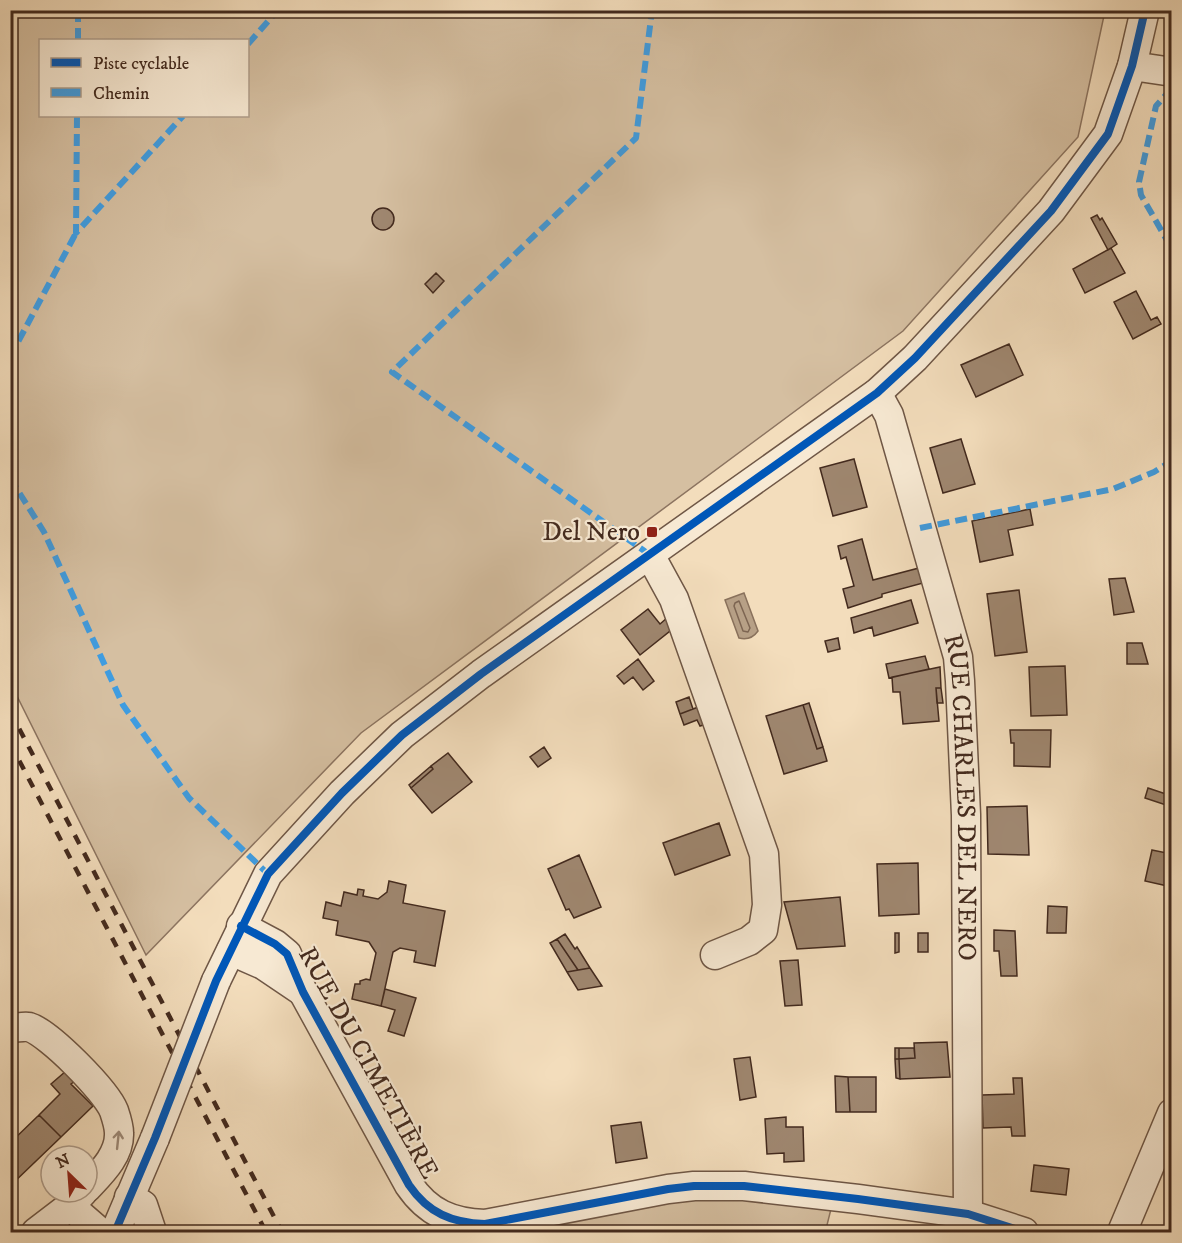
<svg xmlns="http://www.w3.org/2000/svg" width="1182" height="1243" font-family="'IM FELL DW Pica',serif">
<style>
.green{fill:#d5bfa1;stroke:#8c7460;stroke-width:1.5;fill-rule:evenodd}
.water{fill:#b7a086;stroke:#89715c;stroke-width:1.5}
.lines{fill:none;stroke-linecap:round;stroke-linejoin:round}
.shore{stroke:#7d6552;stroke-width:1.5}
.building{fill:#9f8770;stroke:#432a1e;stroke-width:1.5}
.minor-casing{stroke:#6f5746;stroke-width:31}
.minor{stroke:#f7e9d3;stroke-width:28}
.rail{stroke:#432a1e;stroke-width:4.5;stroke-dasharray:10 10;stroke-linecap:butt}
.minor-bridge-casing{stroke:#6f5746;stroke-width:31;stroke-linecap:butt}
.minor-bridge{stroke:#f7e9d3;stroke-width:28}
.quiet{stroke:#3f9ce0;stroke-width:6;stroke-dasharray:12 6;stroke-linecap:butt}
.cycleway-casing{stroke:#f7e9d3;stroke-width:11}
.cycleway{stroke:#0057b8;stroke-width:8}
.oneway{stroke:#9d8a78}
.poi-dot{fill:#8f2418;stroke:#f7e9d3;stroke-width:2}
.labels{text-anchor:middle;dominant-baseline:central;stroke-width:4.5;stroke-linejoin:round;paint-order:stroke}
.poi-label{font-size:26px;fill:#432a1e;stroke:#f7e9d3;text-anchor:end}
.street-label{font-size:26px;fill:#432a1e;stroke:#f7e9d3}
</style>
<rect width="100%" height="100%" fill="#f3ddbc"/>
<filter id="stains"><feTurbulence type="fractalNoise" baseFrequency=".00333" numOctaves="4"/><feColorMatrix values="0 0 0 0 .2 0 0 0 0 .09 0 0 0 0 .02 0 0 0 .5 -.17"/></filter>
<radialGradient id="worn" r=".72"><stop offset=".6" stop-color="#630" stop-opacity="0"/><stop offset="1" stop-color="#630" stop-opacity=".3"/></radialGradient>
<path class="green" d="M11,11H1105L1078,137L903,331L361,733L146,955L11,684ZM40,40H248V116H40Z
M669,1194L832,1205L826,1229L864,1232H546L547,1221Z"/>
<path class="water" d="M744,593L758,631C753,638 747,640 739,638L725,600Z"/>
<g class="lines">
<path class="shore" d="M739,601L750,628L748,632L743,631L734,606L735,603Z"/>
</g>
<path class="building" d="M372 219a11 11 0 1 1 22 0a11 11 0 1 1-22 0Z
M1097,215L1100,220L1102,218L1117,244L1108,250L1091,218Z
M1111,248L1125,273L1085,293L1073,269Z
M436,273L444,281L433,293L425,284Z
M1136,291L1151,320L1157,317L1161,324L1133,339L1114,302Z
M1009,344L1023,375L976,397L961,365Z
M961,439L975,484L943,493L930,448Z
M854,459L867,507L833,516L820,468Z
M1030,509L1033,525L1008,530L1013,555L980,562L972,521Z
M862,539L873,580L919,568L923,583L882,594V597L848,608L843,589L854,586L846,557L841,559L838,546Z
M1125,578L1134,612L1114,615L1109,579Z
M1019,590L1027,652L995,656L987,594Z
M911,600L918,623L874,636L872,627L854,633L851,618Z
M648,609L660,624L668,617L675,627L640,655L621,630Z
M838,638L840,649L828,652L825,641Z
M1127,643H1142L1148,664H1127Z
M925,656L929,669L889,678L886,664Z
M638,659L654,681L643,690L633,677L624,684L617,676Z
M1065,666L1067,715L1031,716L1029,667Z
M940,667L941,688H936L939,721L903,724L900,692H893L892,677Z
M936,688H941L943,703H937Z
M689,697L693,709L680,714L676,702Z
M809,703L823,747L817,749L803,705Z
M706,704L713,722L700,726L697,720L684,725L680,714Z
M803,705L817,749L823,747L827,761L784,774L766,716Z
M1010,730H1051L1050,767L1014,766V743H1011Z
M544,747L551,758L538,767L530,757Z
M448,753L472,782L432,813L411,788L433,769L431,766Z
M431,766L433,769L411,788L409,785Z
M1148,788L1172,796V807L1145,798Z
M1027,806L1029,855L988,854L987,807Z
M719,823L730,855L675,875L663,843Z
M1152,850L1172,854V887L1145,881Z
M579,855L601,907L574,918L569,909L566,910L548,869Z
M918,863L919,914L879,916L877,864Z
M389,881L406,885L403,903L445,911L435,966L414,962L416,951L400,948L393,952L381,1006L352,999L355,984H360V981L366,979L370,980L376,953L369,942L336,935L338,921L323,918L326,902L341,906L344,892L357,895L358,889L364,890L363,896L378,899L387,892Z
M840,897L845,946L797,949L784,902Z
M1048,906L1067,907L1066,933H1047Z
M994,930L1015,931L1017,976H1001L999,951H994Z
M895,933H899V952L895,953Z
M918,933H928V952H918Z
M565,934L575,949L577,947L590,968L578,970L557,939Z
M557,939L578,970L567,972L550,943Z
M798,960L802,1005L785,1006L780,961Z
M590,968L602,986L578,990L567,972Z
M385,989L416,998L404,1036L388,1031L395,1010L381,1006Z
M947,1042L950,1077L900,1079L899,1059L915,1058L914,1043Z
M895,1048H899V1059H895Z
M899,1048H914L915,1058L899,1059Z
M750,1057L756,1097L740,1100L734,1059Z
M895,1059H899L900,1079L896,1078Z
M66,1071L75,1081L71,1084L93,1106L61,1137L39,1115L60,1094L51,1084Z
M835,1076L848,1077L850,1112H836Z
M848,1077H876V1112H850Z
M1013,1078H1022L1025,1136H1012L1011,1127L983,1128L982,1095L1014,1094Z
M39,1115L61,1137L10,1186V1143Z
M786,1117V1127H803L804,1161L784,1162V1153L767,1154L765,1119Z
M641,1122L647,1158L616,1163L611,1126Z
M1034,1165L1069,1169L1066,1195L1031,1191Z"/>
<g class="lines">
<g class="minor-casing">
<g id="minor">
<path d="M1132,66L1166,71L1172,69"/>
<path id="s1" d="M877,393L889,415L958,657L960,681L966,815L968,1214"/>
<path d="M650,555L674,599L764,854L767,905L763,930L749,941L715,955"/>
<path d="M241,926L275,944L287,954L303,992L409,1185C428,1213 452,1223 485,1224L668,1189L694,1186H744L858,1199L968,1214L1024,1232"/>
<path d="M231,951L263,965L303,992"/>
<path d="M216,981L268,874L342,793L402,735L481,674L877,393L915,358L1051,211L1108,134L1132,66L1145,10"/>
<path d="M10,1028C16,1028 24,1026 29,1027C49,1033 106,1091 114,1111C116,1117 119,1127 119,1133C120,1155 101,1173 87,1188"/>
<path d="M129,1197L143,1205L152,1232"/>
<path d="M70,1206L100,1232"/>
<path d="M36,1232L70,1206L83,1192"/>
<path d="M115,1232L155,1138"/>
<path d="M1122,1232L1172,1113"/>
</g>
</g>
<use href="#minor" class="minor"/>
<path class="rail" d="M10,711L282,1232
M10,743L266,1232"/>
<g class="minor-bridge-casing">
<path id="minor-bridge" d="M155,1138L216,981"/>
</g>
<use href="#minor-bridge" class="minor-bridge"/>
<path class="quiet" d="M78,40V10
M248,44L278,10
M1172,88L1156,106L1139,182L1141,195L1172,249
M77,116L76,233L183,116
M10,357L76,233
M10,478L44,532L123,705L189,798L268,874
M920,528L1113,489L1154,472L1172,461
M650,555L392,372L636,138L652,10"/>
<g class="cycleway-casing">
<path id="cycleway" d="M241,926L275,944L287,954L303,992L409,1185C428,1213 452,1223 485,1224L668,1189L694,1186H744L858,1199L968,1214L1024,1232
M115,1232L155,1138L216,981L268,874L342,793L402,735L481,674L877,393L915,358L1051,211L1108,134L1132,66L1145,10"/>
</g>
<use href="#cycleway" class="cycleway"/>
</g>
<defs><path id="oneway-shaft" d="M-6 0H5M1.5-3L5.5 0L1.5 3" fill="none" stroke-width="1.6" stroke-linecap="round" stroke-linejoin="round" transform="scale(1.5)"/></defs>
<use class="oneway" href="#oneway-shaft" transform="translate(118 1140) rotate(-84)"/>
<rect class="poi-dot" x="646" y="526" width="12" height="12" rx="3"/>
<g class="labels">
<g class="poi-label">
<text x="640" y="532">Del Nero</text>
</g>
<g class="street-label">
<text stroke="none"><textPath href="#s1" startOffset="417">RUE CHARLES DEL NERO</textPath></text>
<text transform="translate(368 1063) rotate(61)">RUE DU CIMETIÈRE</text>
</g>
</g>
<rect width="1182" height="1243" fill="none" stroke="#f3ddbc" stroke-width="36"/>
<rect x="12" y="12" width="1158" height="1219" fill="none" stroke="#432a1e" stroke-width="3"/>
<rect x="18" y="18" width="1146" height="1207" fill="none" stroke="#432a1e" stroke-width="1.5"/>
<rect x="39" y="39" width="210" height="78" fill="#f7e9d3" stroke="#af9d8b" stroke-width="1.5"/>
<rect x="51" y="58" width="30" height="9" fill="#0057b8" stroke="#af9d8b" stroke-width="1.5"/>
<text x="93" y="69" font-size="18" fill="#432a1e">Piste cyclable</text>
<rect x="51" y="88" width="30" height="9" fill="#3f9ce0" stroke="#af9d8b" stroke-width="1.5"/>
<text x="93" y="99" font-size="18" fill="#432a1e">Chemin</text>
<g transform="translate(69 1174) rotate(335)"><circle r="28" fill="#f7e9d3" stroke="#af9d8b" stroke-width="1.5"/>
<path d="M0-4.5L10 22L0 15L-10 22Z" fill="#8f2418"/>
<text y="-9" font-size="16" font-weight="bold" text-anchor="middle" fill="#432a1e">N</text>
</g>
<rect width="100%" height="100%" filter="url(#stains)"/>
<rect width="100%" height="100%" fill="url(#worn)"/>
</svg>
